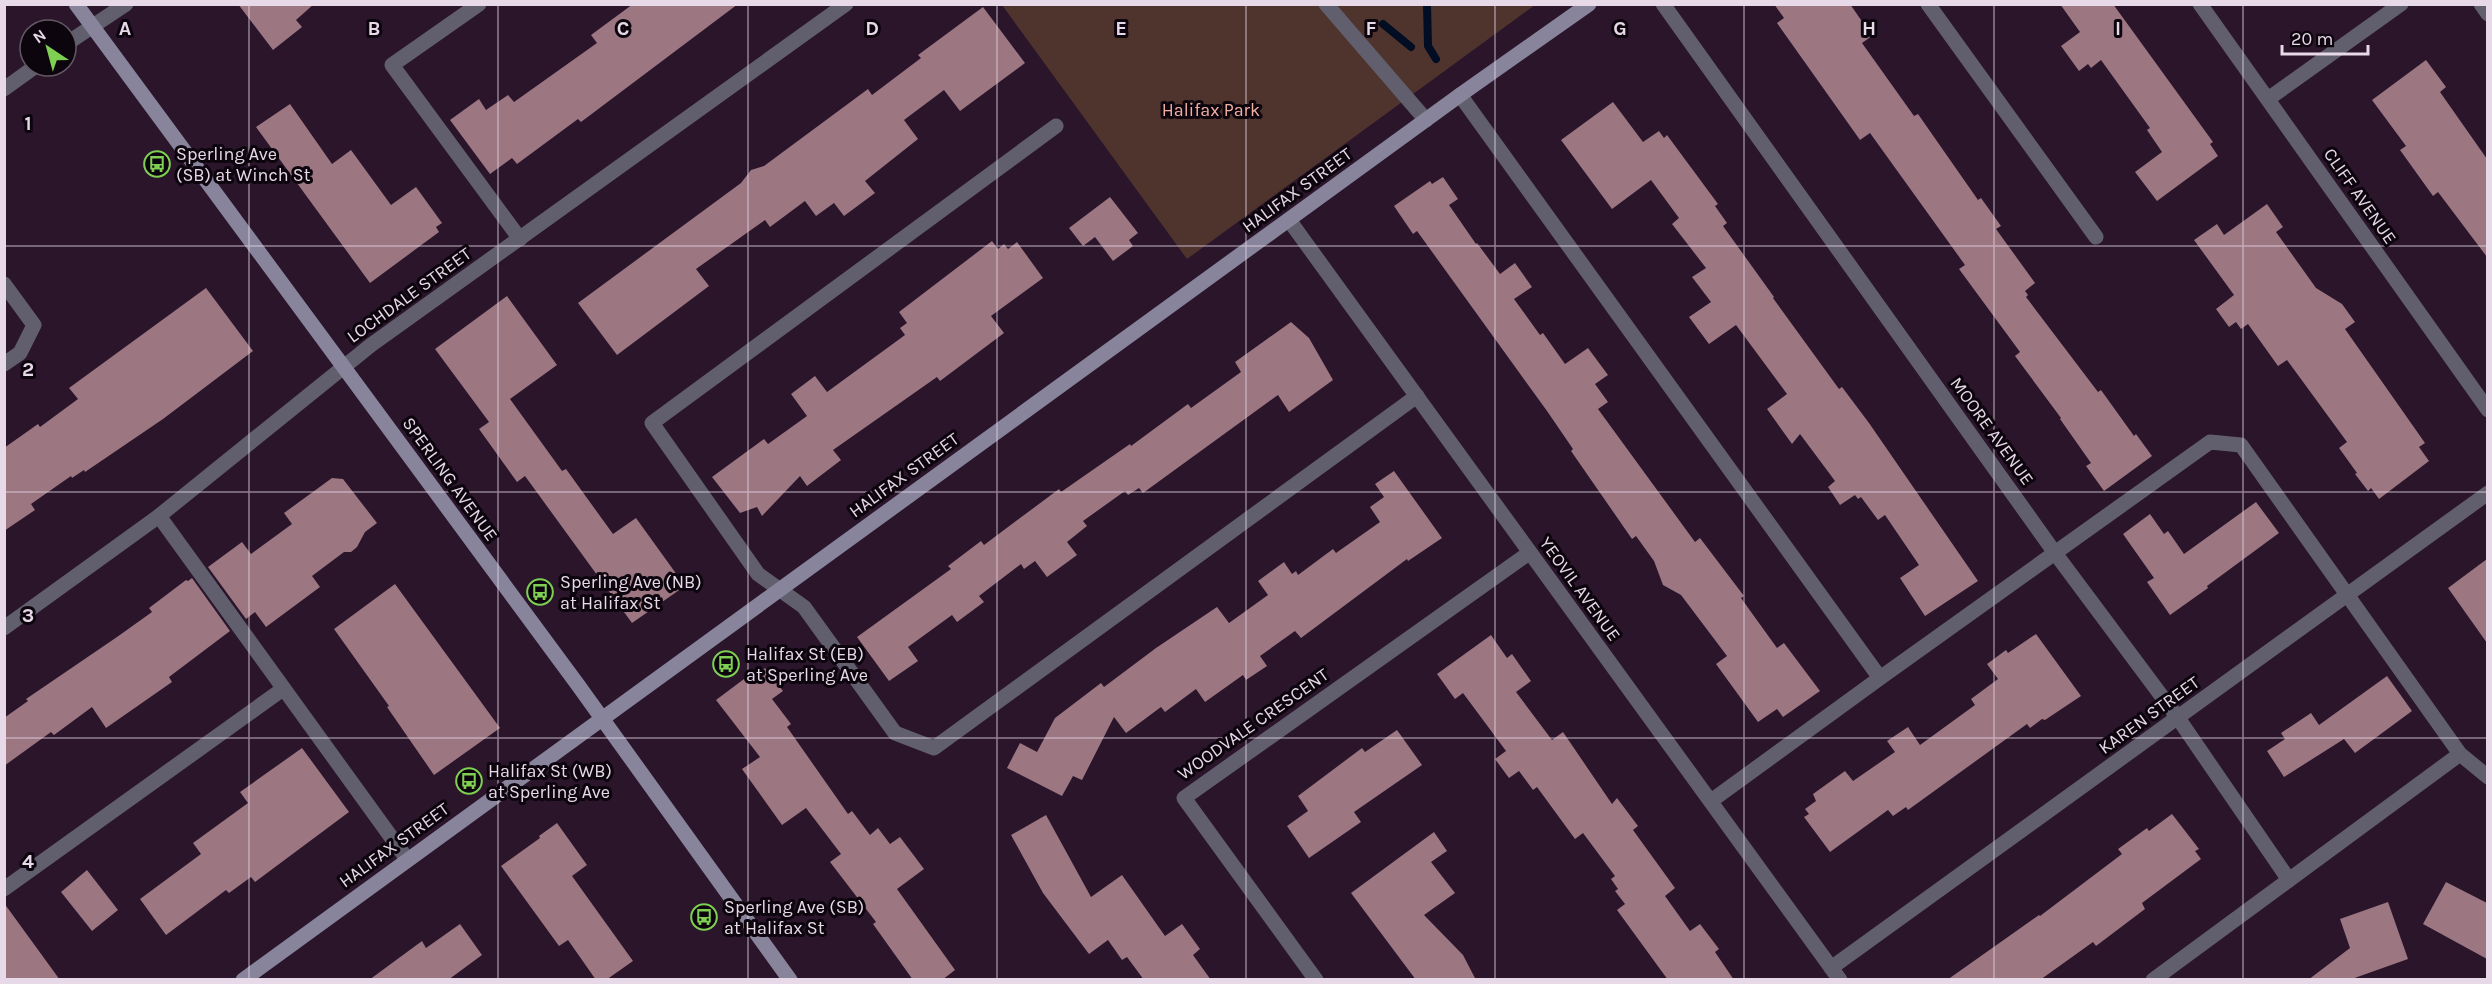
<svg xmlns="http://www.w3.org/2000/svg" width="2492" height="984" font-family="Karla,sans-serif">
<style>
.green{fill:#4f342e}
.lines{fill:none;stroke-linecap:round;stroke-linejoin:round}
.stream{stroke:#010d23;stroke-width:8}
.building{fill:#9c7681}
.lane{stroke:#615f6d;stroke-width:15}
.street{stroke:#615f6d;stroke-width:15}
.secondary{stroke:#87849b;stroke-width:15}
.grid{fill:none;stroke:#e7d9e7;stroke-width:1.5;stroke-opacity:0.55}
.labels{text-anchor:middle;dominant-baseline:central;stroke-width:6;stroke-linejoin:round;paint-order:stroke}
.park-label{font-size:18px;fill:#f2b0a1;stroke:#0d050e}
.poi-label{font-size:18px;fill:#e7d9e7;stroke:#0d050e;text-anchor:start}
.street-label{font-size:18px;fill:#e7d9e7;stroke:#0d050e}
.grid-label{font-size:20px;text-anchor:middle;font-weight:bold;fill:#e7d9e7;stroke:#0d050e;stroke-width:6;stroke-linejoin:round;paint-order:stroke}
</style>
<rect width="100%" height="100%" fill="#2a152b"/>
<path class="green" d="M1002,5H1535L1187,259Z"/>
<g class="lines">
<path class="stream" d="M1427,4L1428,46L1436,59
M1383,24L1411,47"/>
</g>
<path class="building" d="M238,4H314L296,20L302,27L273,50Z
M633,4H738L581,122L578,119L517,164L512,158L490,174L450,120L479,99L486,110L508,95L514,102L597,43L591,35Z
M1774,4H1850L1872,36L1862,43L1914,116L1918,114L1978,200L1981,198L2001,226L1996,229L2035,283L2025,291L2028,295L2026,297L2098,392L2101,390L2134,436L2136,434L2152,456L2104,491L2086,466L2091,463L2060,419L2061,418L2015,356L2020,352L1959,269L1965,265L1870,133L1860,140L1777,23L1784,18Z
M2060,4H2113L2213,142L2210,144L2218,156L2157,201L2135,172L2162,152L2147,130L2150,128L2101,60L2091,68L2088,64L2079,71L2061,46L2080,32Z
M983,7L1025,63L960,111L944,90L904,120L918,139L865,181L875,193L844,216L834,203L816,216L805,201L770,227L765,220L696,269L709,286L617,355L578,303L741,183L751,170L764,166L868,89L872,95L921,58L918,55Z
M2426,60L2446,87L2440,92L2487,159V257L2438,192L2433,196L2400,150L2406,146L2372,100Z
M1613,102L1643,142L1659,131L1664,138L1667,135L1718,204L1715,206L1727,223L1723,226L1774,297L1773,298L1839,389L1842,387L1869,423L1978,581L1925,616L1900,578L1919,565L1885,515L1878,520L1861,497L1858,499L1855,495L1840,505L1828,487L1835,481L1800,434L1792,444L1767,409L1787,394L1736,325L1709,344L1689,317L1711,302L1692,277L1706,268L1672,224L1679,218L1651,180L1612,209L1561,140Z
M290,104L332,164L351,150L391,205L416,187L442,223L436,227L439,232L370,283L256,127Z
M1443,177L1458,199L1449,205L1476,244L1477,243L1500,274L1515,263L1532,287L1514,299L1540,335L1543,333L1565,364L1588,348L1608,375L1595,384L1608,402L1598,409L1695,542L1700,538L1744,596L1741,598L1777,648L1784,643L1820,691L1783,717L1777,709L1758,722L1716,664L1727,656L1681,595L1663,585L1654,561L1636,536L1632,539L1571,451L1573,449L1547,411L1417,231L1413,234L1394,206L1430,181L1432,184Z
M1110,197L1138,233L1129,240L1133,246L1113,261L1095,237L1083,246L1069,228Z
M2267,204L2283,227L2276,232L2316,288L2342,304L2355,322L2345,329L2425,443L2419,447L2429,461L2379,499L2371,488L2368,491L2355,474L2357,473L2339,448L2347,442L2287,360L2278,366L2248,324L2241,329L2236,322L2229,327L2216,309L2234,295L2194,240L2217,224L2224,235Z
M992,241L998,249L1004,244L1008,249L1017,242L1043,278L991,316L1004,333L940,381L937,377L833,450L841,460L807,486L800,476L762,516L757,507L740,513L712,477L764,439L768,444L807,416L791,394L815,376L827,392L905,335L900,328L907,323L899,312Z
M206,288L253,351L163,419L85,472L84,470L72,478L71,476L31,504L35,510L4,531V448L38,424L40,427L78,399L69,388Z
M507,296L557,365L510,399L562,471L566,469L613,534L636,518L685,586L632,623L525,476L517,482L479,429L489,422L435,349Z
M1291,322L1309,338L1333,380L1289,412L1278,395L1143,493L1139,488L1128,495L1125,491L1083,521L1087,526L1067,542L1077,555L1047,577L1035,561L1024,569L1021,564L979,596L984,602L957,622L952,615L908,647L918,661L889,681L857,637L951,569L948,566L981,541L984,545L1059,489L1061,492L1130,444L1131,446L1188,404L1191,408L1241,372L1235,362Z
M1394,471L1442,538L1408,561L1407,559L1301,638L1295,631L1260,656L1267,666L1246,680L1243,675L1205,702L1196,689L1165,712L1161,707L1126,733L1114,717L1082,780L1073,776L1062,796L1007,768L1020,743L1037,752L1055,718L1101,683L1104,687L1156,648L1217,607L1229,623L1268,595L1258,581L1284,562L1292,574L1296,571L1298,575L1333,549L1336,553L1380,522L1370,507L1384,497L1375,484Z
M332,478L343,479L377,523L365,532L357,547L351,552H344L312,576L320,587L266,627L255,612L246,619L208,567L242,542L251,554L292,524L284,513Z
M2256,502L2279,533L2207,586L2208,588L2170,615L2147,582L2154,578L2123,534L2150,514L2164,534L2168,531L2184,554Z
M2487,559V643L2448,588Z
M192,578L230,631L169,677L172,682L106,728L92,707L54,735L51,732L4,766V718L28,701L26,699L117,637L152,612L149,608L186,580L188,581Z
M395,584L500,728L434,775L387,707L389,706L334,629Z
M2036,634L2081,696L2045,720L2042,719L2030,728L2027,724L1908,810L1906,807L1893,816L1888,810L1830,852L1804,817L1809,814L1805,809L1816,801L1813,794L1845,771L1853,781L1895,752L1887,741L1908,727L1920,745L1975,705L1971,699L1998,679L1987,664L2006,650L2008,653Z
M1491,635L1507,658L1512,654L1531,681L1516,692L1552,740L1563,732L1612,804L1617,798L1638,826L1633,830L1675,888L1665,896L1690,931L1700,924L1719,949L1715,952L1734,980H1668L1617,910L1625,904L1615,891L1618,889L1611,879L1615,876L1583,833L1575,839L1537,787L1533,790L1519,771L1509,778L1495,759L1506,751L1463,693L1455,699L1437,674Z
M765,668L783,691L772,699L791,724L787,727L848,814L852,811L870,835L878,828L890,844L900,837L924,869L897,889L955,970L942,980H913L873,924L876,922L830,862L841,854L806,808L782,825L742,769L760,757L716,700L752,673L753,677Z
M2387,676L2412,711L2355,753L2344,739L2284,777L2267,751L2285,739L2281,733L2311,713L2319,725Z
M1397,730L1422,765L1354,812L1361,822L1309,858L1287,826L1308,811L1298,796L1362,748L1365,752Z
M302,748L349,812L255,882L251,877L229,893L226,890L166,935L140,899L201,854L193,843L248,803L240,792Z
M2172,814L2199,849L2195,851L2201,859L2142,903L2145,909L2096,946L2093,942L2040,980H1947L2039,915L2040,916L2122,854L2118,849L2147,828L2149,831Z
M1046,815L1091,897L1122,875L1165,936L1182,924L1200,949L1193,955L1211,980H1144L1127,957L1122,960L1108,940L1089,954L1043,893L1011,835Z
M557,823L587,865L572,876L633,961L606,980H596L568,940L559,946L501,866L540,838L539,836Z
M1434,832L1447,851L1431,862L1455,893L1424,915L1463,955L1476,980H1416L1351,893Z
M87,870L118,910L92,931L61,892Z
M2446,882L2487,903V959L2423,924Z
M2388,902L2408,959L2349,980H2308L2350,948L2340,919Z
M4,903L60,980H4Z
M460,924L482,955L448,980H369L422,941L426,948Z"/>
<g class="lines">
<path class="lane" d="M479,4L392,65L520,239
M1326,4L1426,120
M1928,4L2096,237
M2481,4L2488,14
M1460,95L1880,678
M1056,126L652,423L758,574L804,607L895,733L934,748L1417,396
M4,284L34,325L20,353L4,364
M159,516L407,859
M1711,801L1880,678L2210,442L2241,445L2460,754L2488,777
M4,889L283,689
M2153,980L2460,754"/>
<path class="street" d="M1663,4L2055,553L2178,718L2289,880
M2200,4L2488,410
M66,44L126,4
M4,89L36,66
M2268,99L2401,4
M1289,220L1840,980
M4,628L159,516L371,345L846,4
M1831,968L2488,493
M1316,980L1184,798L1529,553"/>
<path class="secondary" d="M76,4L578,685L790,980
M243,980L1460,95L1589,4"/>
</g>
<path class="grid" d="M249,4V980M498,4V980M748,4V980M997,4V980M1246,4V980M1495,4V980M1744,4V980M1994,4V980M2243,4V980M4,246H2488M4,492H2488M4,738H2488"/>
<defs>
<g id="bus-ring" transform="scale(1.35)"><circle r="9.5" fill="#0d050e" stroke="#7fd052" stroke-width="1.5"/><path d="M-5-6H5V4H4V6H2V4H-2V6H-4V4H-5ZM-3.5-4V0h7V-4ZM-3.5 1.2v1.5H-2V1.2ZM2 1.2v1.5H3.5V1.2Z" fill="#7fd052"/></g>
</defs>
<g fill-rule="evenodd">
<use href="#bus-ring" x="157" y="164"/>
<use href="#bus-ring" x="540" y="592"/>
<use href="#bus-ring" x="726" y="664"/>
<use href="#bus-ring" x="469" y="781"/>
<use href="#bus-ring" x="704" y="917"/>
</g>
<g class="labels">
<g class="park-label">
<text x="1211" y="110">Halifax Park</text>
</g>
<g class="poi-label">
<text x="176" y="154">Sperling Ave<tspan x="176" dy="21">(SB) at Winch St</tspan></text>
<text x="560" y="582">Sperling Ave (NB)<tspan x="560" dy="21">at Halifax St</tspan></text>
<text x="746" y="654">Halifax St (EB)<tspan x="746" dy="21">at Sperling Ave</tspan></text>
<text x="488" y="771">Halifax St (WB)<tspan x="488" dy="21">at Sperling Ave</tspan></text>
<text x="724" y="907">Sperling Ave (SB)<tspan x="724" dy="21">at Halifax St</tspan></text>
</g>
<g class="street-label">
<text transform="translate(1297 190) rotate(-36)">HALIFAX STREET</text>
<text transform="translate(2360 196) rotate(55)">CLIFF AVENUE</text>
<text transform="translate(409 295) rotate(-36)">LOCHDALE STREET</text>
<text transform="translate(1992 431) rotate(54)">MOORE AVENUE</text>
<text transform="translate(904 475) rotate(-36)">HALIFAX STREET</text>
<text transform="translate(450 479) rotate(54)">SPERLING AVENUE</text>
<text transform="translate(1580 589) rotate(54)">YEOVIL AVENUE</text>
<text transform="translate(2149 715) rotate(-36)">KAREN STREET</text>
<text transform="translate(1253 724) rotate(-35)">WOODVALE CRESCENT</text>
<text transform="translate(394 845) rotate(-36)">HALIFAX STREET</text>
</g>
</g>
<g class="grid-label">
<text x="125" y="35">A</text>
<text x="374" y="35">B</text>
<text x="623" y="35">C</text>
<text x="872" y="35">D</text>
<text x="1121" y="35">E</text>
<text x="1371" y="35">F</text>
<text x="1620" y="35">G</text>
<text x="1869" y="35">H</text>
<text x="2118" y="35">I</text>
<text x="28" y="130">1</text>
<text x="28" y="376">2</text>
<text x="28" y="622">3</text>
<text x="28" y="868">4</text>
</g>
<rect width="2492" height="984" fill="none" stroke="#e7d9e7" stroke-width="12"/>
<g transform="translate(48 48) rotate(324)"><circle r="28" fill="#0d050e" stroke="#645a65" stroke-width="1.5"/>
<path d="M0-4.5L10 22L0 15L-10 22Z" fill="#7fd052"/>
<text y="-9" font-size="16" font-weight="bold" text-anchor="middle" fill="#e7d9e7">N</text>
</g>
<path d="M2282 45v9h86v-9" fill="none" stroke="#e7d9e7" stroke-width="3"/>
<text x="2291" y="45" font-size="18" fill="#e7d9e7" stroke="#0d050e" stroke-width="4.5" paint-order="stroke">20 m</text>
</svg>
